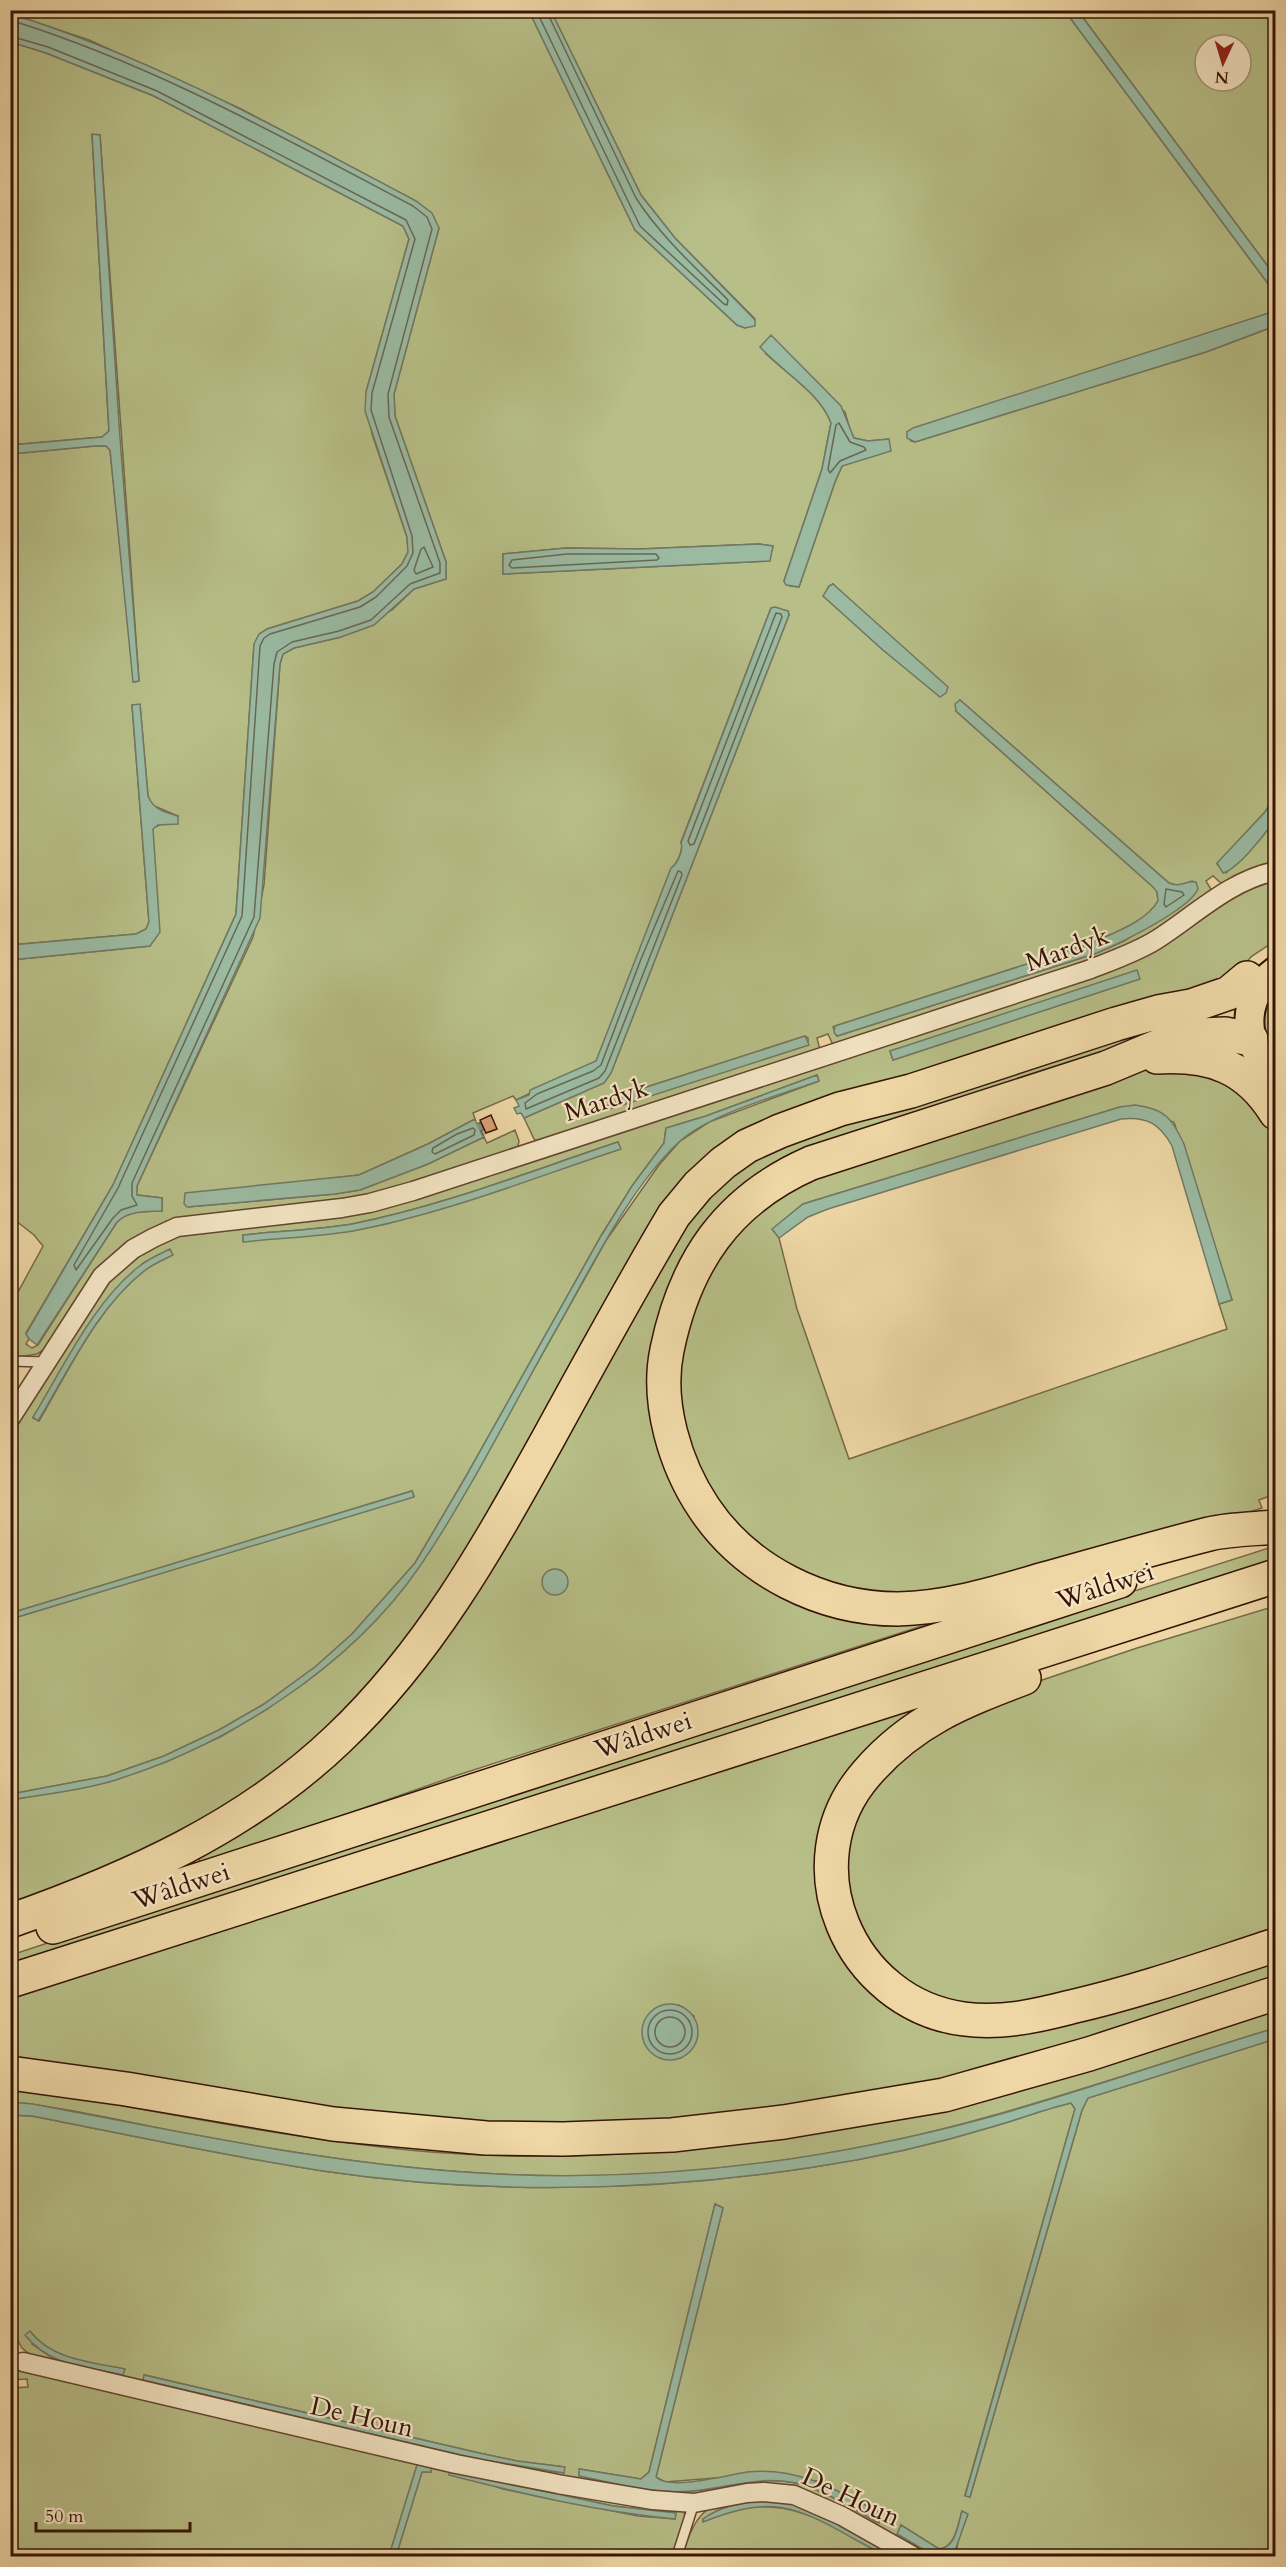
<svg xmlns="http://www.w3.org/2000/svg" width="1286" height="2567" font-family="Cardo,serif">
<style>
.green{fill:#b7be87;stroke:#766947;stroke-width:1.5;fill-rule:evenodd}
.water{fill:#9abaa2;stroke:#727864;stroke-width:1.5}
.shadow{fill:#0003}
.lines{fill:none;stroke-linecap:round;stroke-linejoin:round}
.shore{stroke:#686754;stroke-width:1.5}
.building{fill:#dca073;stroke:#351407;stroke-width:1.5}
.lane-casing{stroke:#63452e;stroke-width:12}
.street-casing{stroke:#63452e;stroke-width:21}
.primary-casing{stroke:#351407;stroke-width:32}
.highway-casing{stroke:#351407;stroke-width:36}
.lane{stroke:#f4e5c4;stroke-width:9}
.street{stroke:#f4e5c4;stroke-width:18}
.primary{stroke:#eed7a5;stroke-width:28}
.highway{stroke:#eed7a5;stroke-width:33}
.labels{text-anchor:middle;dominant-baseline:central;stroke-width:4.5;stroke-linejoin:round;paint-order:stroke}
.street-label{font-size:26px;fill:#351407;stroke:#f4e5c4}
</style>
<rect width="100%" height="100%" fill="#eed7a5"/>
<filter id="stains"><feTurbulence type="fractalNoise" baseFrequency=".00333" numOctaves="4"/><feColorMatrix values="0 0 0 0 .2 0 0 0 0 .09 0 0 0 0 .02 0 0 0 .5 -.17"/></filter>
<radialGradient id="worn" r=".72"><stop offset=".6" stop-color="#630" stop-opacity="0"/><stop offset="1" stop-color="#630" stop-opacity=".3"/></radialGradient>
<path class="green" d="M10,11H529L635,230L737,325L745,328L755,319L675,238L641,195L551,11H1065L1275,293V311L907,432L911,441L915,442L1206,352L1275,326V796L1265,812L1217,864L1226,873L1275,820V866L1223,885L1213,876L1206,881L1212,891L1131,949L833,1045L828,1034L817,1038L820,1050L537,1141L534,1139L524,1118L604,1083L611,1073L789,615L788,611L771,608L681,842C684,850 677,864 671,869L596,1062L516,1100L513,1096L473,1113L475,1119L428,1144L359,1175L300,1182L188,1207L335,1194L360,1190L428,1164L484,1137L487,1143L515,1130L519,1141L517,1151L369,1198L166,1221L163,1228L150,1234L45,1349L37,1354L18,1357L17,1347H11V1305L43,1246L34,1235L11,1217V960L150,946L153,828L178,816L152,805L148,796L140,705H132L149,922L146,929L136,934L11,945V454L95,446H106L110,450L134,682L139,681L100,135H92L109,431L102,437L11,445V42L46,53L154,96L403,226L409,239L366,392L372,434L407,537L408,552L402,564L373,592L358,601L267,629L254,645L236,914L113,1185L26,1333L29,1339L26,1344L32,1348L38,1345L117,1222C129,1210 145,1212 162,1211V1198L137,1195V1186L253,937L264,885L280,664L283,654L294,648L341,637L392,610L414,589L446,579V562L395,416L394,394L439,228L416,201L239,108L89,40L11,14ZM765,353L845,412L851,433L854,438L868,441L889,439L842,466L835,482L799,587L790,586L784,581L822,469L831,423C821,395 786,373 765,353ZM759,544L773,546L769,561L503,574V554L566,548L640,549ZM833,584L894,641L940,696L883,650L824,596L829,586ZM960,700L1169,883L1180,886L1192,881L1189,900L1124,941L1097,953L837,1036L833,1027L835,1026L1092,943C1113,933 1146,922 1158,901L1157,891L1153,887L956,711ZM805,1036L808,1038V1045L598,1109L617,1102L625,1094Z
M1078,11H1275V277V276ZM1205,45H1241V81H1205Z
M1275,878V941L1252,956L1231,978L719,1160L506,1499L369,1695L235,1810L11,1912V1800L109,1782L166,1762L222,1736L267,1709L319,1671L393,1599L474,1476L607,1239L659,1165L680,1141L709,1122L819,1081L817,1075L706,1116L666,1128L664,1143L632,1186L601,1236L465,1478L415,1563L352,1634L315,1667L264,1704L219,1730L164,1756L107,1776L11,1794V1619L414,1496L412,1491L11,1613V1429L86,1306L120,1265L181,1233L342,1213L1091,975L1255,884ZM1139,979L893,1060L890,1051ZM618,1142L620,1149L431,1211L386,1224L350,1231L243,1241V1235C279,1231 317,1230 352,1224C443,1206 530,1171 618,1142ZM169,1250L172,1255C163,1260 152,1264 144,1271C97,1308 69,1370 39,1421L33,1418L101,1308L143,1263Z
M1275,990V1055C1261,1032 1260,1013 1275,990Z
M1207,1017L1206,1028L828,1148L682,1276L669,1454L781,1587L975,1609L458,1775L201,1865L196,1850L361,1724L699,1200L758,1156L849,1123L1138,1028Z
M1165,1063L1212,1067L1273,1127L1275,1136V1494L1259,1500L1262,1508L1164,1540L994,1589L842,1596L736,1535L688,1457L676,1357L713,1256L796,1178ZM1120,1107L1174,1122L1232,1300L1219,1304L1227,1329L849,1459L797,1309L779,1238L773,1229L803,1204Z
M1275,1546V1565L11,1968V1955L559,1775Z
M1275,1606V1933L1124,1984L997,2012L918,1996L863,1943L840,1852L876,1773L992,1697L1137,1648Z
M945,1697L846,1792L849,1955L1015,2035L1080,2022L1276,1958L1275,1980L1037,2058L792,2114L488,2131L11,2061L10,1998ZM679,2005L694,2016L681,2058H661Z
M1275,2006V2028C1181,2057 1086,2089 991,2116C833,2161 662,2183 497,2174C393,2169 291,2153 189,2134C130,2123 71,2108 11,2102V2086C150,2109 289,2140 431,2152C577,2164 723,2149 867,2125Z
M1275,2039V2556H956L962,2511C958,2524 955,2548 939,2549L901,2525L898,2534L935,2556H921L844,2512L694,2498L559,2480L33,2357L22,2348L17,2339L11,2341V2115L32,2116C129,2135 225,2156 323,2171C486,2195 652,2192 814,2167C875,2158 936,2144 995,2126C1020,2119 1045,2109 1071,2103L1075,2109L965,2495L970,2497L1082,2110L1088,2098ZM715,2204L723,2208L656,2477L665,2482L715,2478L817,2481L878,2523C853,2509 825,2490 796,2483C760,2475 727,2488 692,2491C656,2494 613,2485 579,2475L580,2469L641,2479L649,2472ZM30,2332C51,2359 91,2364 123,2375L54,2359L32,2344ZM145,2375L479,2453L517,2461L564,2467V2473L517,2467L143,2380Z
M24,2367L684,2511L685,2517L673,2556H396L422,2472H430L420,2464L417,2465L389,2556H11V2388L28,2387L27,2379L11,2380L10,2369ZM450,2471L613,2506L676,2513L675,2519L638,2516L503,2489Z
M764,2496L792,2499L806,2504L904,2556H898C837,2522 773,2472 703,2519V2521C713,2519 723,2513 734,2510C795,2496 835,2528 886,2556H682C698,2504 711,2501 764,2496Z"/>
<path class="water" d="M529,11H551L641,195L675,238L755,320V326L745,328L737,325L635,230Z
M1065,11H1078L1275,276V293Z
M11,14C153,58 284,131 416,201L432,213L439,228L394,394L395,416L446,562V579L414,589L374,625L341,637L294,648L283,654L280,664L260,918L137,1186V1195L162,1198V1211C146,1212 129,1210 117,1222L37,1345L29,1339L26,1334L113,1185L236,914L254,644L259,634L267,629L358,601L373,592L402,564L408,552L407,537L365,411L366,392L409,239L403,226L154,96L46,53L11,42Z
M92,134L100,135L120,438L139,681L133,682L110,450L106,446H95L11,454V445L102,437L109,431Z
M1275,311V326L1206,352L915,442L907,438V432L913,428Z
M771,335L841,406L854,438L868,441L889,439L891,451L842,466L835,482L799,587L786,585L784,581L822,469L831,423C819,391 781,371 760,347Z
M759,544L773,546L770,561L503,574V554L566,548L640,549Z
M833,584L948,687L946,693L940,697L883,650L823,596L829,586Z
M775,607L788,611L789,615L611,1073L604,1083L524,1118L521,1113L517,1114L514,1108L519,1106L516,1100L529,1095L530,1090L596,1061L671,868C677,864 684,850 681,843L771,608Z
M960,700L1169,883C1180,888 1186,880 1196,882L1198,889C1189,910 1120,943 1097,953L837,1036L834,1032L835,1026L1092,943C1113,933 1146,922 1158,901L1157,892L1153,887L956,711L955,704Z
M140,704L148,796C154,810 164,812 178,816V824L158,825L153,829L160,932L150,946L11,960V945L136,934L146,929L149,922L132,705Z
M1275,796V820C1265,834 1238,869 1223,873L1217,863L1265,812Z
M1137,970L1140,979L893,1060L890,1051Z
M805,1036L809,1045L601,1112L598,1109L617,1102L625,1094Z
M817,1075L819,1081C778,1096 711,1113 679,1142C629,1188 588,1274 554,1333C511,1409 469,1494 420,1566C351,1667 227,1746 112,1781C79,1791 44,1794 11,1800V1794L107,1776L164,1756L219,1730L264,1704L315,1667L352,1634L415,1563L465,1478L601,1236L632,1186L664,1143L666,1128L706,1116Z
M1135,1105C1165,1109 1172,1118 1184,1144L1232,1300L1219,1304L1172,1146C1160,1124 1147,1116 1121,1119L828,1209L808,1217L779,1238L772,1229L803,1204L1120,1107Z
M475,1119L477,1124L481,1122L484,1129L481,1131L484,1137L428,1164L360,1190L335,1194L187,1207L184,1204L185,1193L359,1175L428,1144Z
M618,1142L621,1149C533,1178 444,1214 353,1231C317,1237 279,1238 243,1242V1235C279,1231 316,1230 352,1224C443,1206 531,1171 618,1142Z
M170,1249L173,1255C163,1260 153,1264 144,1271C97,1308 69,1370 38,1421L33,1417C63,1368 95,1299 141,1265C150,1258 160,1254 170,1249Z
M412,1491L414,1497L11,1619V1613Z
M542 1582a13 13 0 1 1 26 0a13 13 0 1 1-26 0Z
M642 2032a28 28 0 1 1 56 0a28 28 0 1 1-56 0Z
M1275,2028V2039L1088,2098L1082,2110L970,2497L965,2496L1075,2109L1071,2103C1045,2109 1020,2119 995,2126C936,2144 875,2158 814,2167C652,2192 486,2195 323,2171C225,2156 129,2135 32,2116L11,2115V2102L33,2104C187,2133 341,2167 498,2174C663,2182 831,2160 990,2117C1086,2090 1180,2057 1275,2028Z
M715,2204L723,2208L656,2477C669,2491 728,2475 747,2472C798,2466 839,2491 882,2514L879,2523C853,2509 825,2490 796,2483C761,2475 727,2488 692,2491C655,2495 615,2483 579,2476V2469L641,2479L649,2472Z
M30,2331C52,2360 91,2362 125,2369L123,2375C88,2367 49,2366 25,2335Z
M144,2375L479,2453L517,2461L565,2467L564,2473L478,2459L143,2380Z
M420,2464L432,2467L431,2472H422L396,2556H389L417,2465Z
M449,2471L613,2506L676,2513L675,2519C599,2512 523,2494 449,2475Z
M763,2500L786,2501L805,2506L898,2556C882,2556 870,2547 856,2540C795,2505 771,2495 703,2522V2519C721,2506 741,2503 763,2500Z
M962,2511L968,2514L956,2548V2556H935L897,2534L901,2525L939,2549C956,2548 958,2524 962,2511Z"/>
<path class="shadow" d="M481,1121L495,1128L482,1137L477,1126Z"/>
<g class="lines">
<path class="shore" d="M536,10L640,226L724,304L727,305L728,300C696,268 661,237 636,198L546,10
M10,20C152,64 282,137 413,206L427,217L432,229L388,394L389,417L440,563V573L410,584L371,620L339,631L292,642L277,652L274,664L254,917L132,1183V1196L137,1205L121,1210L113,1218L76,1270L74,1265L118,1188L242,916L260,646L264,638L270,634L360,607L376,597L407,566L413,553L412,536L371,410L372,393L415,239L406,220L157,91L48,47L10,36
M839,423L850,442L864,447L866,450L840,461L830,473L828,469L836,425Z
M424,547L433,567L416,574L414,570L421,549Z
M567,554H656L659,558L657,560L512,568L509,565L512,560Z
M776,613L781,614L782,617L694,844L690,845L688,841Z
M678,871L681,872L682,875L605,1071L599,1078L526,1109L525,1103L537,1094L593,1071L601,1065L641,959Z
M1166,889L1182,892L1184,895L1166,907L1164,904Z
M473,1128L475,1130L474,1135L435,1154L432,1152L433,1148L457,1134Z
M648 2032a22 22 0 1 1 44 0a22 22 0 1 1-44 0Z
M655 2032a15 15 0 1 1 30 0a15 15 0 1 1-30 0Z"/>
</g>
<path class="building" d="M491,1115L497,1129L486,1133L480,1120Z"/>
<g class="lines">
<g class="lane-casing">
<path id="lane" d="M10,1361L46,1362
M677,2556L694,2503"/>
</g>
<g class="street-casing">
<path id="street" d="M10,1419L102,1276L133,1249L153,1238L177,1227L342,1208L370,1203L413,1191L1088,970C1111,961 1135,953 1156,940C1194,916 1230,880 1276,871
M23,2362L456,2464L558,2484L653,2500L694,2503L747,2493L764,2492L794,2495L842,2516L913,2556"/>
</g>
<g class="primary-casing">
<path id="primary" d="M1276,971C1240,997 1241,1047 1276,1074"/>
</g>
<g class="highway-casing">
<path id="highway" d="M1251,1039L1225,1034L1200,1035L1166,1043L1106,1068L811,1163C727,1200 685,1262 667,1350C656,1402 675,1465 704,1508C746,1571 822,1609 898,1609C944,1608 990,1595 1034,1582C1092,1566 1150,1549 1209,1534C1230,1529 1254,1529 1276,1527
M1157,1057C1210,1054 1247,1066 1276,1113
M1024,1678C961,1702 912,1721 867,1773C788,1863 849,2004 964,2019C1001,2024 1036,2016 1071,2007C1141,1991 1208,1967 1276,1945
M10,1921C129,1879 246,1827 338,1739C429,1653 488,1547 548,1439C589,1364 630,1289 674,1215L698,1186L723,1163L747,1146L780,1131L840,1109L911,1091L1116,1024L1158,1012L1191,1006L1229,993L1247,978
M53,1927L1120,1581
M10,1981L1276,1576
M10,2073L126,2089L333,2124L486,2138L563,2139L672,2135L784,2122L944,2095L1089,2054L1276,1993"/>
</g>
<use href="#lane" class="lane"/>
<use href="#street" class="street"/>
<use href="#primary" class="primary"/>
<use href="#highway" class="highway"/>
</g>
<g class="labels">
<g class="street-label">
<text transform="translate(1067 949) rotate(-20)">Mardyk</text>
<text transform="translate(606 1100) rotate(-18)">Mardyk</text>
<text transform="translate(1105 1586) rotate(-18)">Wâldwei</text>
<text transform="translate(643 1735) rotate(-18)">Wâldwei</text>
<text transform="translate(181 1886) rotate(-18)">Wâldwei</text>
<text transform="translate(362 2417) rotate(13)">De Houn</text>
<text transform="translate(851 2497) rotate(25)">De Houn</text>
</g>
</g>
<rect width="1286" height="2567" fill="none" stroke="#eed7a5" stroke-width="36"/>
<rect x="12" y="12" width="1262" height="2543" fill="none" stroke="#351407" stroke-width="3"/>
<rect x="18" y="18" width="1250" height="2531" fill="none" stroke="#351407" stroke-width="1.5"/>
<g transform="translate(1223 63) rotate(184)"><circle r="28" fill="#f4e5c4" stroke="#a89178" stroke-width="1.5"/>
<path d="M0-4.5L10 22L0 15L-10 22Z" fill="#8f2418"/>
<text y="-9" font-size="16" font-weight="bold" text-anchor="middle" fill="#351407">N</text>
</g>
<path d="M36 2522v9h154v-9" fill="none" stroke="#351407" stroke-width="3"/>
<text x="45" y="2522" font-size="18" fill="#351407" stroke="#f4e5c4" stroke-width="4.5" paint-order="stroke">50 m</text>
<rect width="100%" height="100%" filter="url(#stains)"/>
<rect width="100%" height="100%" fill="url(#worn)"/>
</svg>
